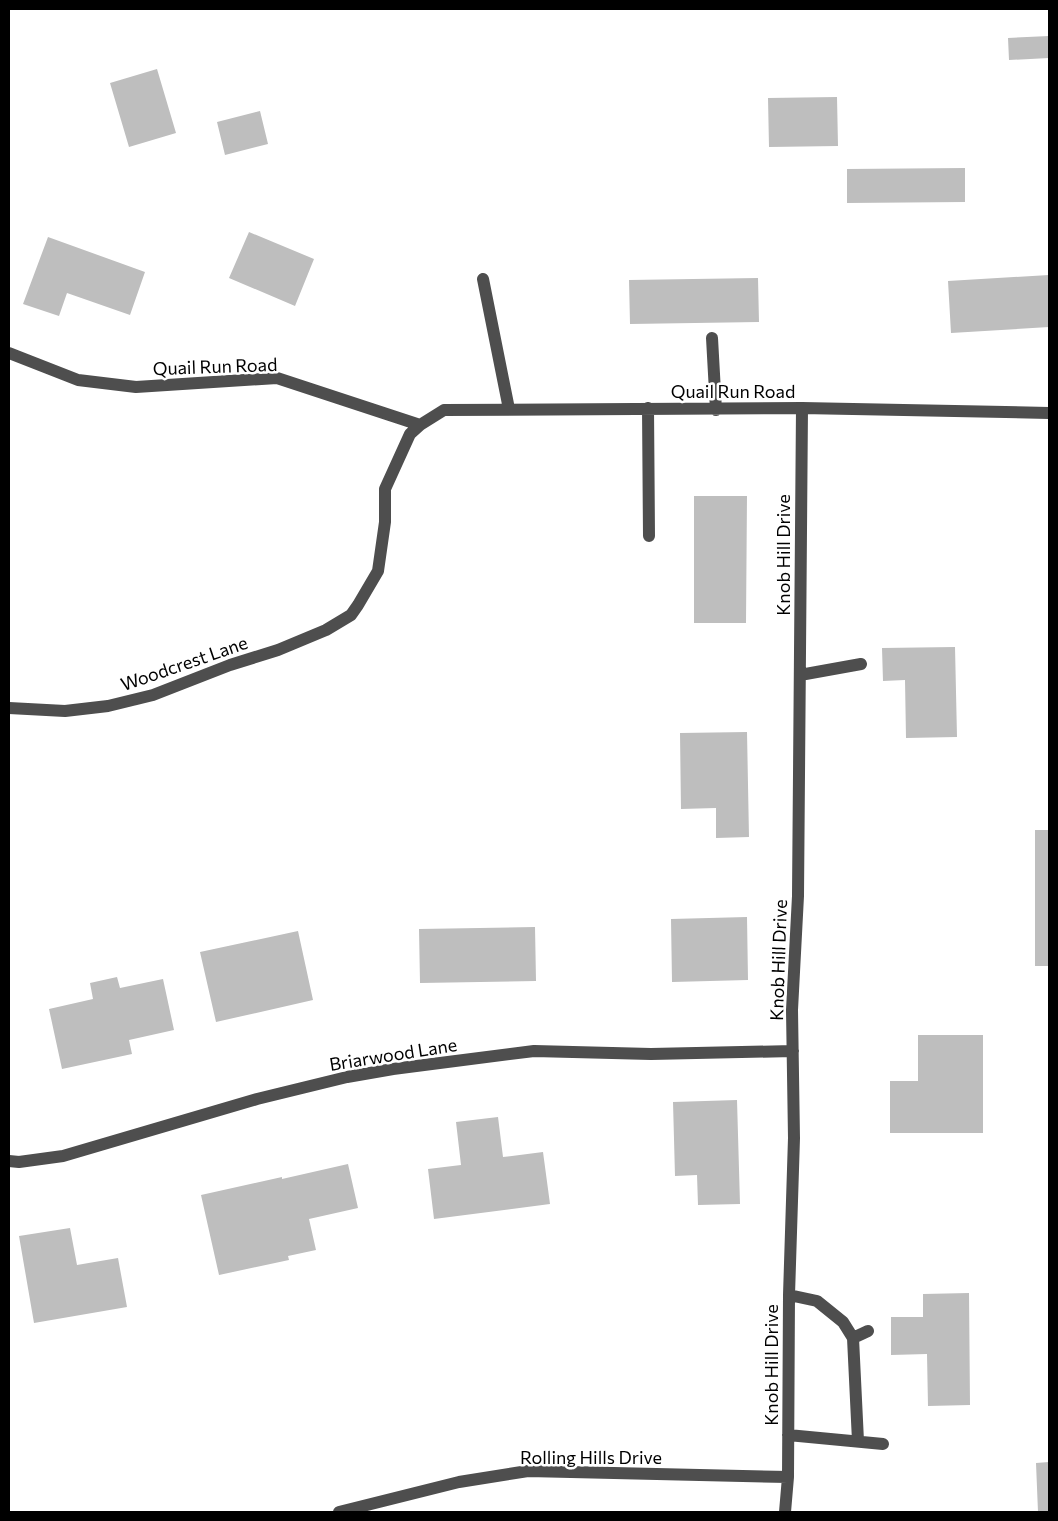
<svg xmlns="http://www.w3.org/2000/svg" width="1058" height="1521" font-family="Commissioner,sans-serif">
<style>
.building{fill:#bebebe}
.lines{fill:none;stroke-linecap:round;stroke-linejoin:round}
.minor{stroke:#4e4e4e;stroke-width:12}
.labels{text-anchor:middle;dominant-baseline:central;stroke-width:5;stroke-linejoin:round;paint-order:stroke}
.street-label{font-size:18px;fill:#000;stroke:#fff}
</style>
<rect width="100%" height="100%" fill="#fff"/>
<path class="building" d="M1049,36V58L1009,60L1008,38Z
M157,69L176,133L129,147L110,83Z
M837,97L838,146L769,147L768,98Z
M260,111L268,144L225,155L217,122Z
M965,168V202L847,203V169Z
M249,232L314,259L295,306L229,278Z
M48,237L145,272L130,315L67,293L59,316L23,304Z
M1049,275V327L951,333L948,281Z
M758,278L759,322L630,324L629,280Z
M694,496H747L746,623H694Z
M955,647L957,737L906,738L905,680L883,681L882,648Z
M747,732L749,837L716,838V808L681,809L680,733Z
M1035,830H1049V966H1035Z
M747,917L748,980L672,982L671,919Z
M535,927L536,981L420,983L419,929Z
M298,931L313,1000L216,1022L200,952Z
M117,977L120,988L163,979L174,1030L129,1040L132,1054L62,1069L49,1009L93,999L90,983Z
M918,1035H983V1133H890V1081H918Z
M737,1100L740,1204L698,1205L697,1175L675,1176L673,1102Z
M498,1117L503,1157L543,1152L550,1204L434,1219L428,1169L461,1165L456,1122Z
M348,1164L358,1208L309,1219L316,1250L288,1256L289,1260L219,1275L201,1195L282,1177V1179Z
M70,1228L77,1265L118,1258L127,1307L34,1323L19,1236Z
M969,1293L970,1405L928,1406L927,1354L891,1355V1317H923V1294Z
M1049,1462V1512H1038L1036,1463Z"/>
<g class="lines">
<path class="minor" d="M483,279L509,409
M712,338L716,410
M9,353L78,380L136,387L277,378L420,425
M648,408L649,536
M800,675L861,664
M9,708L65,711L108,706L153,695L230,665L278,650L326,630L351,615L358,605L378,571L385,522V489L410,434L420,425L444,410L802,408L1049,413
M9,1161L19,1162L63,1156L257,1099L347,1077L393,1069L534,1051L651,1054L793,1051
M789,1295L817,1301L843,1322L853,1338L858,1441
M853,1338L868,1331
M788,1435L883,1444
M339,1512L459,1482L528,1471L788,1477
M785,1512L788,1477L789,1295L794,1138L792,1010L798,896L802,408"/>
</g>
<g class="labels">
<g class="street-label">
<text transform="translate(215 366) rotate(-2)">Quail Run Road</text>
<text x="733" y="391">Quail Run Road</text>
<text transform="translate(783 555) rotate(-90)">Knob Hill Drive</text>
<text transform="translate(184 663) rotate(-19)">Woodcrest Lane</text>
<text transform="translate(778 960) rotate(-88)">Knob Hill Drive</text>
<text transform="translate(393 1054) rotate(-9)">Briarwood Lane</text>
<text transform="translate(771 1365) rotate(-90)">Knob Hill Drive</text>
<text x="591" y="1457">Rolling Hills Drive</text>
</g>
</g>
<rect width="1058" height="1521" fill="none" stroke="#000000" stroke-width="20"/>
</svg>
